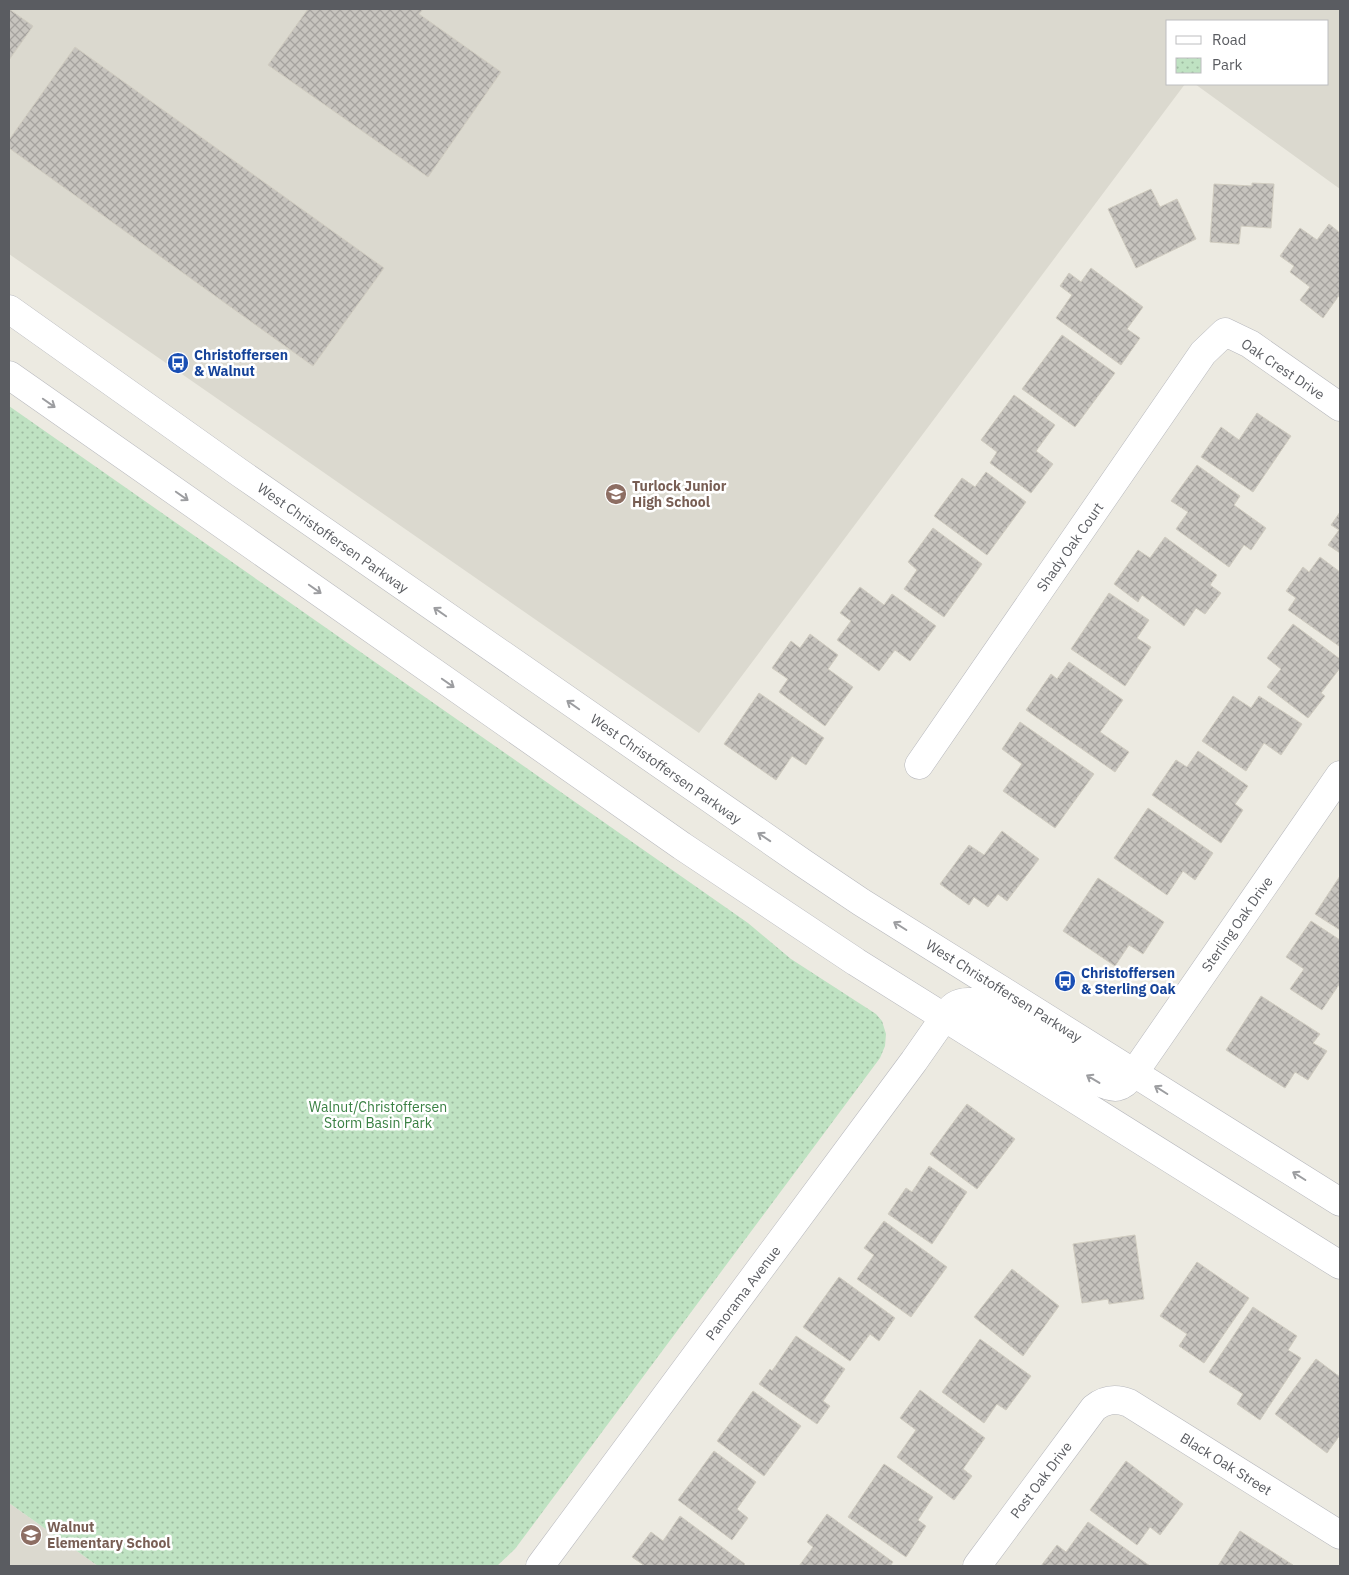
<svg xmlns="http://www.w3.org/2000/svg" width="1349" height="1575" font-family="'IBM Plex Sans',sans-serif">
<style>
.education{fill:#dbd9cf}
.park{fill:url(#park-dots)}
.building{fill:url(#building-cross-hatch);stroke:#d0ccc0}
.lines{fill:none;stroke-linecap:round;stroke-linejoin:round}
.minor-casing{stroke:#b7b8bd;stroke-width:29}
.tertiary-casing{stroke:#b7b8bd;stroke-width:29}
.minor{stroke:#fff;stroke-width:28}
.tertiary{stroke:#fff;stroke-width:28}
.oneway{stroke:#9c9da0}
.labels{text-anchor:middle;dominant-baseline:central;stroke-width:5;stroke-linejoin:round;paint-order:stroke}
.transit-label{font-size:14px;font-weight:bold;fill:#164399;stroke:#fff;text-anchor:start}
.street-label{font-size:14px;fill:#5a5c61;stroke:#fff}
.education-label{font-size:14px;font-weight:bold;fill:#785e54;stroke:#fff;text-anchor:start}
.park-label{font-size:14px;fill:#3a8043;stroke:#fff}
</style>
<defs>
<pattern id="park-dots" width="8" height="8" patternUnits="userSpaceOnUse" patternTransform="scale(1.25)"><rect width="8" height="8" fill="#bfe2c2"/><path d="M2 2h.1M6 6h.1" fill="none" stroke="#9ebaa1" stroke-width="1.8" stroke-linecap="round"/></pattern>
<pattern id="building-cross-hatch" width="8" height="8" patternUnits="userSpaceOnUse" patternTransform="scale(1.25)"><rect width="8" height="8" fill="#c7c4be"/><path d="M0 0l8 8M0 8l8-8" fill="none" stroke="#a5a29e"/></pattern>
</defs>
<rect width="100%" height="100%" fill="#eceae1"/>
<path class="education" d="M9,9H1340V189L1195,84H1328V21H1168V84H1185L699,733L9,254Z
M9,1503L98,1566H9Z"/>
<path class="park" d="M9,406L748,923L791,959L876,1014L882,1021L886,1034L885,1046L880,1058L515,1549L497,1566H98L9,1503Z"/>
<path class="building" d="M9,9L33,26L9,60Z
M308,9H423L419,14L501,72L428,177L268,65Z
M75,47L384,268L313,366L9,148V140Z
M1252,183L1274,184L1271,228L1241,226L1239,244L1210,242L1214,184L1252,186Z
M1151,189L1160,207L1177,199L1196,239L1136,268L1108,209Z
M1329,224L1340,233V294L1323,318L1300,300L1310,287L1290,272L1294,266L1280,256L1300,228L1317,240Z
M1091,268L1143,307L1127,329L1140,338L1121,365L1056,318L1072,295L1060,286L1069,273L1081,282Z
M1062,335L1115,373L1075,427L1022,389Z
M1014,395L1055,425L1036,451L1053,464L1031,493L990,463L997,452L981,440Z
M1257,413L1291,436L1253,492L1201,457L1221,427L1239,440Z
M1197,465L1240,496L1234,505L1266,528L1251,550L1244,545L1229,567L1176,529L1188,512L1171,501Z
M986,472L1026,502L987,555L934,516L962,478L975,487Z
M1340,512V553L1328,545L1339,530L1331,525Z
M933,528L982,564L944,617L904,589L917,570L908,562Z
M1165,537L1217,575L1210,585L1221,593L1205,614L1196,608L1184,626L1142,595L1138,602L1114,584L1138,550L1150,558Z
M1320,557L1340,572V644L1339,646L1288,610L1296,598L1286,591L1303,567L1309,572Z
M860,587L884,605L892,594L936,626L910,661L895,650L879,671L837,640L851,621L840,613Z
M1109,593L1149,620L1137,638L1151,647L1125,686L1071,649Z
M1293,624L1340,659V668L1321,693L1325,696L1308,718L1267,687L1281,669L1267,658Z
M810,634L838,655L828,669L853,687L825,726L779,692L788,679L772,668L791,641L800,648Z
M1069,662L1123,700L1100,732L1129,752L1115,772L1026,710L1051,674L1057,679Z
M759,693L824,738L806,765L792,756L776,780L724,744Z
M1233,696L1251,708L1259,696L1302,724L1281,755L1264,743L1246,771L1202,741Z
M1020,722L1094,774L1055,828L1003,791L1022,764L1002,749Z
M1198,751L1248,786L1235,804L1243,810L1221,843L1152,795L1176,760L1187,767Z
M1148,808L1213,853L1195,880L1183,871L1167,895L1114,858Z
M1002,831L1039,859L1007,901L998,894L988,907L974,897L969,905L940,884L969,845L984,855Z
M1340,876V930L1315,914Z
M1098,878L1164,922L1143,954L1129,945L1115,966L1063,931Z
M1311,921L1340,940V983L1322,1010L1290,989L1304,969L1286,957Z
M1261,996L1320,1034L1313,1043L1327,1051L1308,1080L1295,1072L1285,1088L1226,1050Z
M967,1104L1015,1139L977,1189L930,1154Z
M929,1166L967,1192L932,1244L888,1214L906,1188L912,1192Z
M884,1221L947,1267L911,1317L857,1279L874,1255L864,1248Z
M1135,1235L1144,1299L1109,1304L1108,1299L1082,1303L1073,1244Z
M1197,1262L1249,1298L1204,1363L1179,1346L1187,1334L1160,1316Z
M1012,1269L1059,1306L1023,1356L974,1317Z
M839,1277L895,1318L879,1341L870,1334L850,1361L803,1327Z
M1253,1307L1297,1336L1288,1350L1301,1358L1260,1420L1237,1404L1243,1394L1209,1372Z
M796,1336L845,1369L823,1401L830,1406L817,1424L759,1384L770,1369L772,1371Z
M980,1339L1031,1376L1006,1410L997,1404L984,1423L942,1392Z
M1316,1359L1340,1377V1435L1327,1453L1275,1414Z
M920,1390L985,1438L963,1469L972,1476L954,1500L897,1457L916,1430L900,1418Z
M753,1391L801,1426L764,1476L717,1441Z
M714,1451L756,1482L737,1509L748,1518L732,1540L678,1500Z
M1126,1461L1183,1504L1160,1535L1150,1527L1137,1545L1090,1510Z
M884,1464L933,1497L918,1520L926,1526L906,1557L848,1517Z
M827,1514L893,1562L890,1566H799L813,1547L807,1542Z
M680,1516L745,1564L743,1566H645L632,1557L651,1532L663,1541Z
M1088,1522L1150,1566H1041L1057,1545L1066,1552Z
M1240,1531L1293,1565V1566H1218Z"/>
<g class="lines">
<g class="minor-casing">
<path id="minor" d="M919,765L1203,353L1225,332L1250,344L1340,407
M1134,1073L1340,775
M540,1566L914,1061L944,1018
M977,1566L1094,1408C1105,1399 1116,1398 1129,1403L1340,1535"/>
</g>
<g class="tertiary-casing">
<path id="tertiary" d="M9,309L240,473L803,863L861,902L1340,1202
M9,375L682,846L856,962L1340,1265
M944,1018C951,1007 957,1001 971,1002L1097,1081C1114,1090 1122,1090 1134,1073"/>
</g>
<use href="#minor" class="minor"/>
<use href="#tertiary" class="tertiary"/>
</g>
<defs><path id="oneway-shaft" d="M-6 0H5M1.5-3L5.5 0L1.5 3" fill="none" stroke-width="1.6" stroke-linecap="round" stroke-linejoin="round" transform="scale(1.25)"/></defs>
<g class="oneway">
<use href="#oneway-shaft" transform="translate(49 403) rotate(35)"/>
<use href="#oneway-shaft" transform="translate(182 496) rotate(35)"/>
<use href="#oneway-shaft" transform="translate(315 589) rotate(35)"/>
<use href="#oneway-shaft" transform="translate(440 612) rotate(-145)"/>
<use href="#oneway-shaft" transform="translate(448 683) rotate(35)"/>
<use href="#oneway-shaft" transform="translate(573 705) rotate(-145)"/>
<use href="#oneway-shaft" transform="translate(764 837) rotate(-146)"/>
<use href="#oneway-shaft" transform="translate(900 926) rotate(-148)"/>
<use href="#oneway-shaft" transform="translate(1093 1079) rotate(-149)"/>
<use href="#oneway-shaft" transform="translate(1161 1090) rotate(-148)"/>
<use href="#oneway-shaft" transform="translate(1299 1176) rotate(-148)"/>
</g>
<defs>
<g id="bus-disc" transform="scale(1.125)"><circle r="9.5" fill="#1a4fb4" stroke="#fff"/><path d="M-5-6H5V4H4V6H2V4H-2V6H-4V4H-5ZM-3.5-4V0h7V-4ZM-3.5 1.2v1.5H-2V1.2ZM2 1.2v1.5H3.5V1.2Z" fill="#fff"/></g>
<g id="school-disc" transform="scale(1.125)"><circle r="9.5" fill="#8d6e63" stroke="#fff"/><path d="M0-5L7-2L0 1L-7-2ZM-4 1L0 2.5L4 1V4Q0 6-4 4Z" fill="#fff"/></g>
</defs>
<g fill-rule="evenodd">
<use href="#bus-disc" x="178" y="363"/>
<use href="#school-disc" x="616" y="494"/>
<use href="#bus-disc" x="1065" y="981"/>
<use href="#school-disc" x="31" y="1535"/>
</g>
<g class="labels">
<g class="transit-label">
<text x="194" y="355">Christoffersen<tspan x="194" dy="16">&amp; Walnut</tspan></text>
<text x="1081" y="973">Christoffersen<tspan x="1081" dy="16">&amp; Sterling Oak</tspan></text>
</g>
<g class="street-label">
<text transform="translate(1283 369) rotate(34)">Oak Crest Drive</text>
<text transform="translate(333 538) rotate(35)">West Christoffersen Parkway</text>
<text transform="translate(1070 547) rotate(-55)">Shady Oak Court</text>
<text transform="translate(666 769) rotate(35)">West Christoffersen Parkway</text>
<text transform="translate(1237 924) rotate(-55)">Sterling Oak Drive</text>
<text transform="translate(1004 991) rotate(32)">West Christoffersen Parkway</text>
<text transform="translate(743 1293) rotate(-53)">Panorama Avenue</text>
<text transform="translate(1226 1464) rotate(32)">Black Oak Street</text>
<text transform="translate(1041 1480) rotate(-53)">Post Oak Drive</text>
</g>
<g class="education-label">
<text x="632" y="486">Turlock Junior<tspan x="632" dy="16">High School</tspan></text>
<text x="47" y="1527">Walnut<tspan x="47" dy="16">Elementary School</tspan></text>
</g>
<g class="park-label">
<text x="378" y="1107">Walnut/Christoffersen<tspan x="378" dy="16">Storm Basin Park</tspan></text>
</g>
</g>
<rect width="1349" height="1575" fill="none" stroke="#5a5c61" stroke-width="20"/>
<rect x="1166" y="20" width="162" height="65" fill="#ffffff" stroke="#bdbec0"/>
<rect x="1176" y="36" width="25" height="8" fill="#ffffff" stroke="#bdbec0"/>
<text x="1212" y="45" font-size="15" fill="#5a5c61">Road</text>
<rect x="1176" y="58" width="25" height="15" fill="url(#park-dots)" stroke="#bdbec0"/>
<text x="1212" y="70" font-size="15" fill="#5a5c61">Park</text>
</svg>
